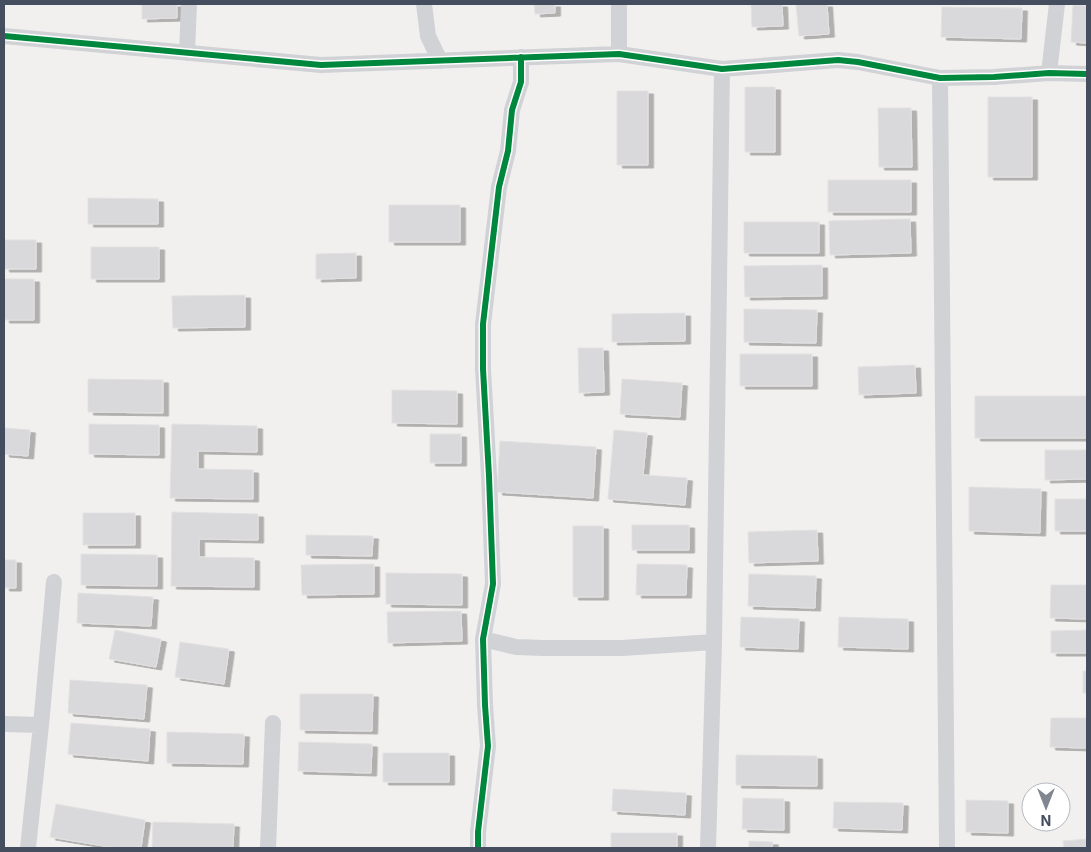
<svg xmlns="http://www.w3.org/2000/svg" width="1091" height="852" font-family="Inter,sans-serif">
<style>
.building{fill:#d9d9db;stroke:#e2e1e2;filter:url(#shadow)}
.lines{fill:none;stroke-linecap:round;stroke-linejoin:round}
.street{stroke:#d0d2d6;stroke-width:16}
.cycleway-casing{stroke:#fff;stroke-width:9}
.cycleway{stroke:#00873e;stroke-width:6}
</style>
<defs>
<filter id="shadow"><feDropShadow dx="5.5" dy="3" stdDeviation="0" flood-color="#0004"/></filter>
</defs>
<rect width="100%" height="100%" fill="#f1f0ef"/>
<path class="building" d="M142,4H177V18L142,19Z
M534,4H555V13L535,14Z
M751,4H782L783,26L752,27Z
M796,4H827L829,34L799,36Z
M1073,5L1087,6V43L1071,42Z
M942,7L1022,8L1021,39L941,37Z
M745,87H775V152H745Z
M617,91H648V165H617Z
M988,97H1032V177H988Z
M878,108H911L912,167H879Z
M828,180H911V212H828Z
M88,198L158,199V224H88Z
M389,205H460V242H389Z
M910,219L911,253L830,255L829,221Z
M744,222H819V253H744Z
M4,240H36V269H4Z
M91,247H159V279H91Z
M356,253V278L316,279V254Z
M822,265V296L745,297L744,266Z
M4,279H34V320H4Z
M245,295V327L173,328L172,296Z
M744,309L817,310L816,343L744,342Z
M685,313V341L612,342V314Z
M578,348H603L604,392L579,393Z
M740,354H812V386H740Z
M915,365L916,393L859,395L858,367Z
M88,379L163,380V413L88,412Z
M622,379L682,383L680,417L620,414Z
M392,390L457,391V424L392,423Z
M975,396H1087V438H975Z
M89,424L159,425V455L89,454Z
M172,424L257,426V452L198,451V469L253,470V499L170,498Z
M4,428L30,430L28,456L4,454Z
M614,430L647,433L643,475L687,478L685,505L608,499Z
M430,434H461V463H430Z
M500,441L596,447L593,498L497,492Z
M1045,450H1087V479L1045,480Z
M969,487L1041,489L1040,533L969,531Z
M1055,499H1087V531H1055Z
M172,512L258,514V540L199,539V557L254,558V587L171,586Z
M83,513H135V545H83Z
M632,525H689V550H632Z
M573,526H603V597H573Z
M817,530L818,561L749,563L748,532Z
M306,535L373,536L372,556L306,555Z
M81,554L157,555V586L81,585Z
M4,560H16V588H4Z
M374,564V594L302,595L301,565Z
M637,564L687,565L686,595H636Z
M386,573L462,574V605L386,604Z
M749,574L816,576L815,608L748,606Z
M1051,585H1087V619L1050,618Z
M78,593L153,597L151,626L77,623Z
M461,611L462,641L388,643L387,612Z
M741,617L799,619L798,649L740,647Z
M839,617L908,619V649L838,647Z
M115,630L161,639L156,667L109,659Z
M1087,630V653H1051V631Z
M180,642L229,649L224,684L175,677Z
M1083,671H1087V693H1083Z
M70,680L147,685L144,719L68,713Z
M300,694H373L372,731L300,730Z
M1051,718H1087V748L1050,747Z
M71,723L150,729L148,761L68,754Z
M167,732L244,734L243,764L167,763Z
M299,742L372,744L371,773L298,771Z
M383,753H449V782H383Z
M736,755L817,756V786L736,785Z
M613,789L686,793L685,815L612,811Z
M743,798L784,799V830L742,829Z
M966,800L1008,801V833L966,832Z
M834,802L903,803L902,830L833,828Z
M56,804L145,820L141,848H116L50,837Z
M153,822L234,824L233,848H152Z
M611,833H677V848H611Z
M1087,839V848H1064L1063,841Z
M749,841L773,842L772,848H749Z"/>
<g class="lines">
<path class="street" d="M424,4L428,36L440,61
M619,4V54
M4,36L321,65L619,54L722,69L838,60L858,62L940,78L994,77L1049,73L1087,74
M187,53L189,4
M1049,73L1057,4
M940,78L947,848
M483,639L516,647L543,648H622L714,642
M4,724L41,725L28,848
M41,725L54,582
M268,848L273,723
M478,848V832L488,746L485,705L483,639L493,584L489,476L483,369V324L499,187L508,151L512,110L521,82V57
M708,848L714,642L722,69"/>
<g class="cycleway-casing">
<path id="cycleway" d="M4,36L321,65L619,54L722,69L838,60L858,62L940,78L994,77L1049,73L1087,74
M478,848V832L488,746L485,705L483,639L493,584L489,476L483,369V324L499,187L508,151L512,110L521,82V57"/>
</g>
<use href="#cycleway" class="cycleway"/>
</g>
<rect width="1091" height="852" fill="none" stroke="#444e5e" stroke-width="10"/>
<g transform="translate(1046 807) rotate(180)"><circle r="24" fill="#ffffff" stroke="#b4b8bf"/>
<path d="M0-4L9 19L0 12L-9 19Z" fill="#818791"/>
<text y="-8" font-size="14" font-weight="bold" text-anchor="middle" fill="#444e5e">N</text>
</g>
</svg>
